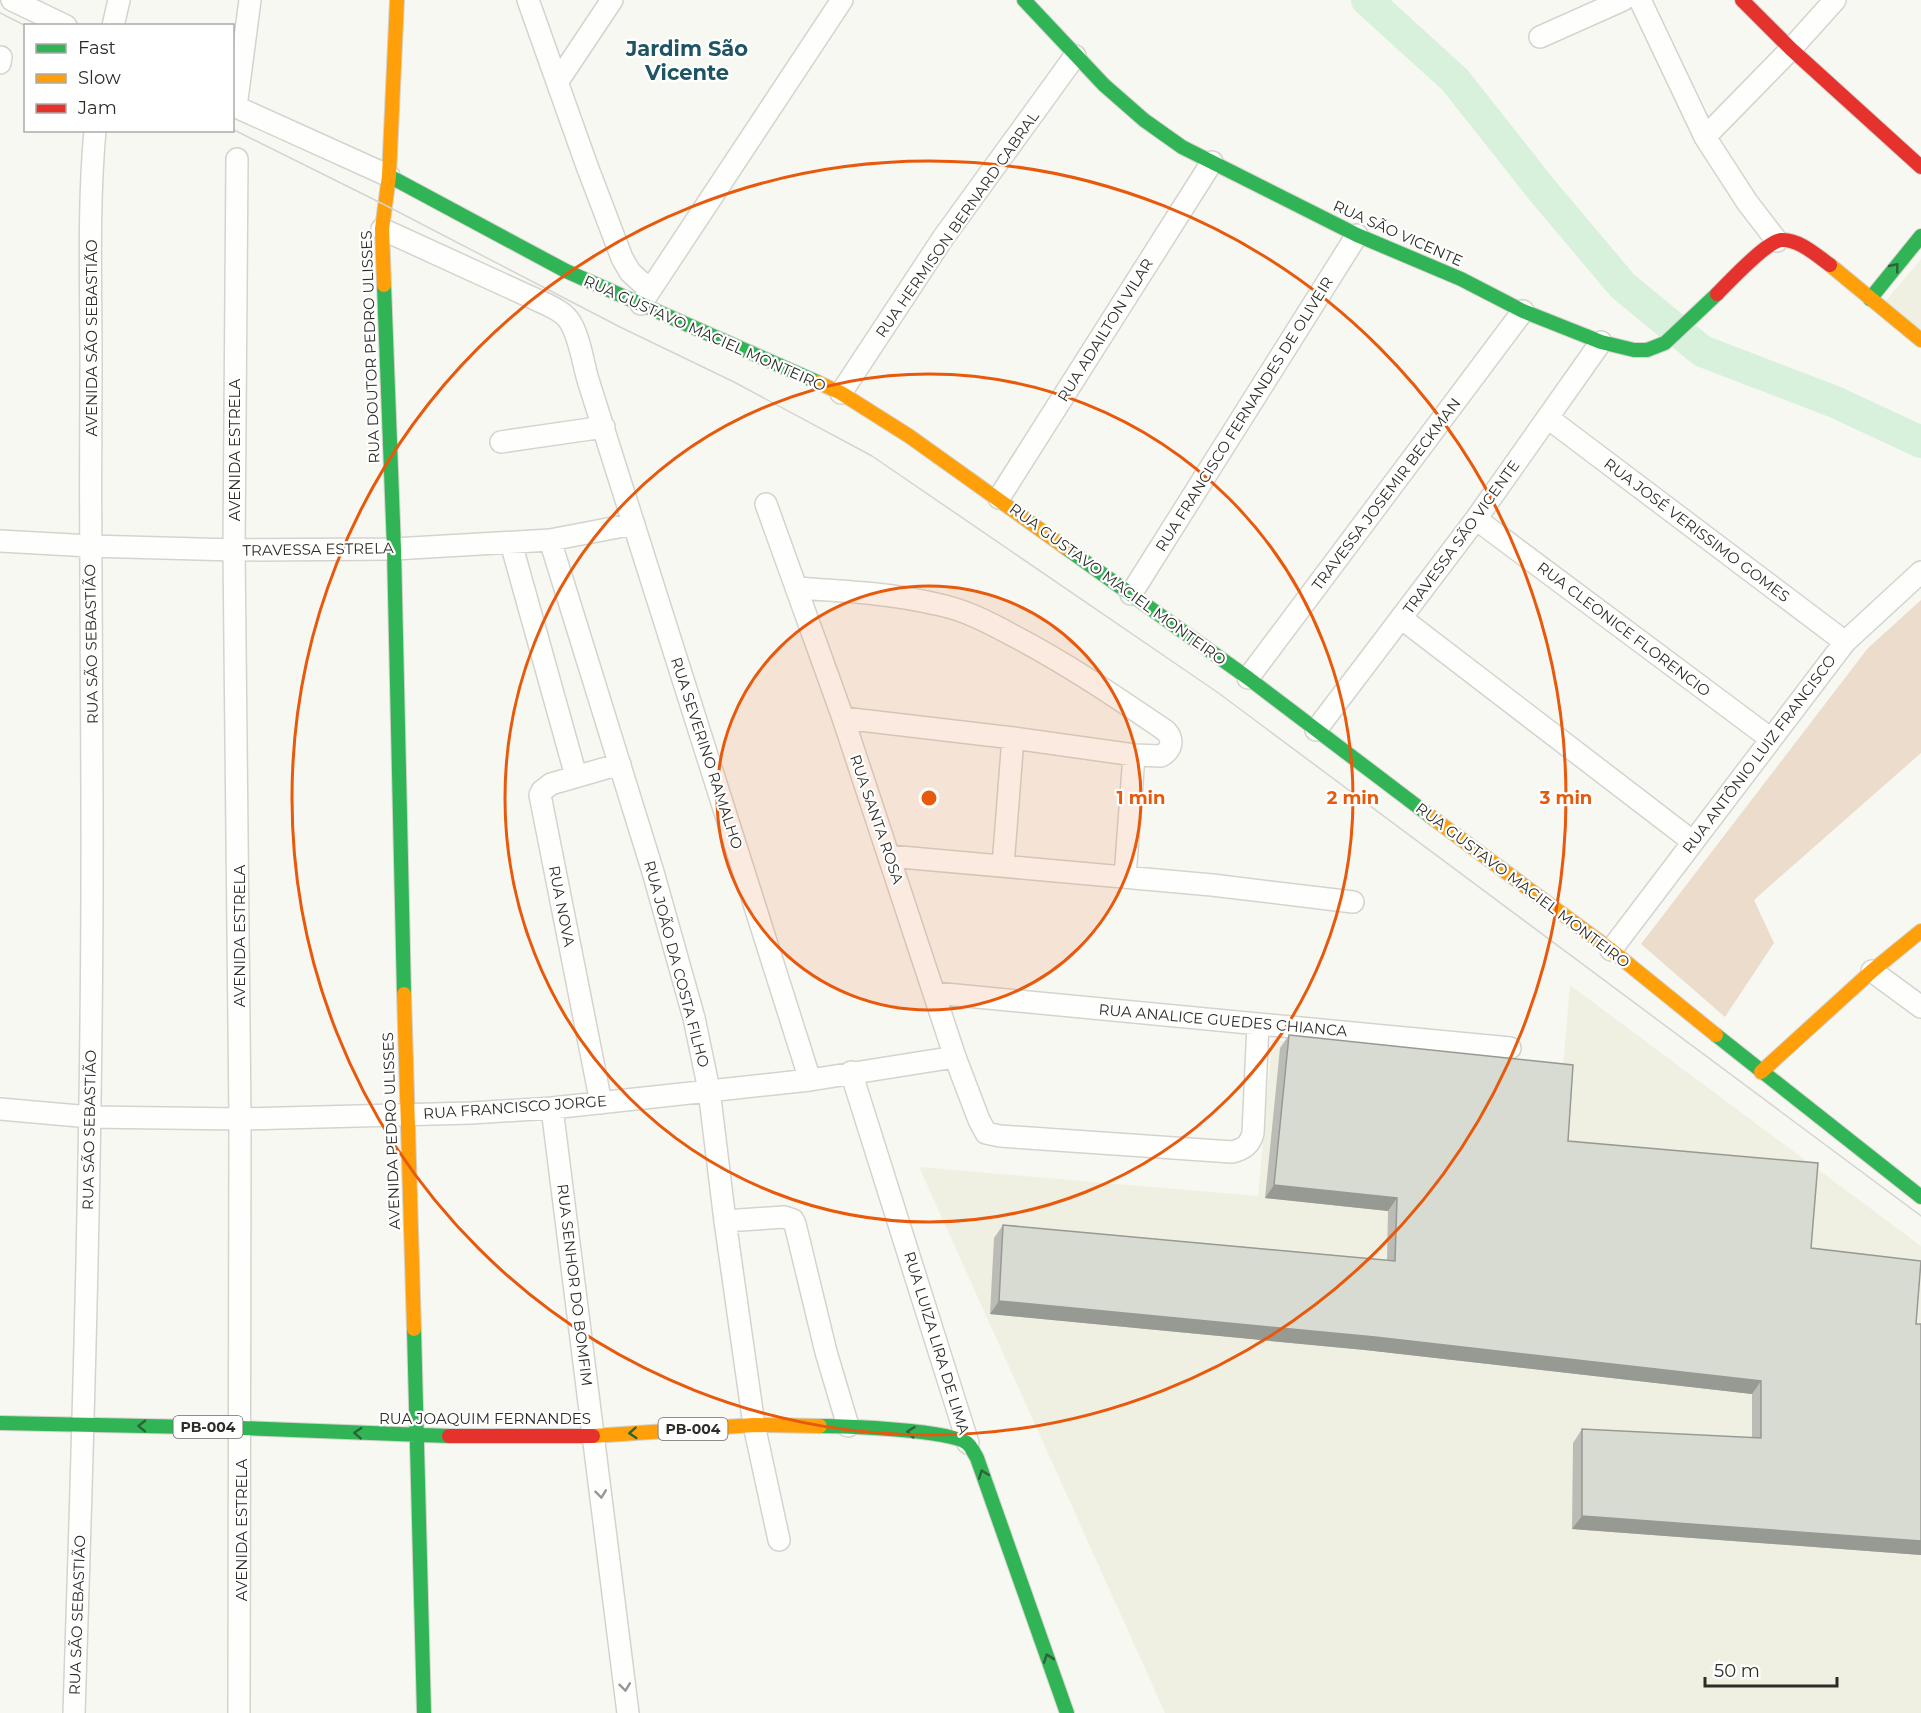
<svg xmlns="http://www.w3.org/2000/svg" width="1921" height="1713" font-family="Montserrat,sans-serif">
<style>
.built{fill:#f0f0e2}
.grass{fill:#ecdccb}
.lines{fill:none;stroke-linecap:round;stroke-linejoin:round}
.river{stroke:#d8f1dc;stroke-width:32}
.street-casing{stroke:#d4d4ce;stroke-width:24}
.fast-casing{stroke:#d4d4ce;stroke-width:16}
.slow-casing{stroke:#d4d4ce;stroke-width:16}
.jam-casing{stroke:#d4d4ce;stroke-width:16}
.street{stroke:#fefefd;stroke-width:21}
.fast{stroke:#30b455;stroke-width:14}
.slow{stroke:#ff9f0a;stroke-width:14}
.jam{stroke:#e5322d;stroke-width:14}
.tram{stroke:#d4d4d3;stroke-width:1.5}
.wall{fill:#babcb5}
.shaded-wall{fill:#979993}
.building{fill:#d8dbd2;stroke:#979993;stroke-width:1.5}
.oneway{stroke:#2e633a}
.oneway2{stroke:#969692}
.ring{fill:none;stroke:#e8590c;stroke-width:3}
.labels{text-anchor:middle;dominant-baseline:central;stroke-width:4.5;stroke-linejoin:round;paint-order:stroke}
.shield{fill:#fff;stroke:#6c6c68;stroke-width:1.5}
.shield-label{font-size:14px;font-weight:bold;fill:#2d2d28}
.street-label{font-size:15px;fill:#2d2d28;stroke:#fff}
.district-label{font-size:21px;font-weight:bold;fill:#1f5462;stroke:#fff}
.centre{fill:#e8590c;stroke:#fff;stroke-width:3}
.ring-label{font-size:18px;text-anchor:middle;font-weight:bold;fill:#e8590c;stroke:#fff;stroke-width:4.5;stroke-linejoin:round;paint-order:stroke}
</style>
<rect width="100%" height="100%" fill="#f8f8f2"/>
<path class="built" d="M1921,259V330L1884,303Z
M1570,985L1921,1246V1713H1165L919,1167L1258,1196L1272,1040L1563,1066Z"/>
<path class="grass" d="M1921,600V753L1754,900L1774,943L1725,1017L1641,944L1868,648Z"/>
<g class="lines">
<path class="river" d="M1367,0L1455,80L1542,190L1623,286L1702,351L1835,402L1921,442"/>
<g class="street-casing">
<path id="street" d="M12,0L66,26
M528,0L587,166L622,258L630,272L641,282L651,287
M1640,0L1705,137L1747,202L1777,241
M113,26L119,0
M1540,37L1623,0
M0,63L1,57
M558,81L612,0
M232,105L389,176
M236,107L250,0
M1705,137L1791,49L1835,0
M237,159L234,550L240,1119L239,1713
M382,229L548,305C555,309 563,312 568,319C579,333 583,363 588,380L810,1080
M641,304L842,0
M841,393L943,238L1075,56
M1548,418L1845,642
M501,442L604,427
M999,498L1212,162
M766,504L843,718L955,1057L979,1120L986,1133L1000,1136L1232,1152C1244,1149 1250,1145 1253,1133L1258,1025
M1476,519L1771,739
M550,540L653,872L694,1018L709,1090L725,1221L754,1425L779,1540
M0,541L90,546L234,550L394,549L550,540L634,524
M511,543L576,776
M796,588C843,591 890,593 936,604C963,609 988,622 1012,635C1066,663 1116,697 1166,731C1174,740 1172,750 1161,756L1134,755L1013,738L843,718
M1131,594L1357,235
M1401,618L1692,841
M1248,678L1523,311
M1316,730L1476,519L1601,342
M889,856L1212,885L1353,902
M1003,866L1013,738
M1125,877L1134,755
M1611,950L1845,642L1921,572
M1872,971L1921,1007
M935,993L1510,1048
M851,1072L968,1443
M601,1103L540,795L542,791L551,784L620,764
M552,1108L628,1713
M0,1109L90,1117L240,1119L471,1113L552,1108L810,1080L955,1057
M725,1221L784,1217L793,1220L795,1224L826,1352L848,1426
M74,1713C84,1408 93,1103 92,799C91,653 90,507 91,361C91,285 88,207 95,130"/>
</g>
<g class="fast-casing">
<path id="fast" d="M1024,0L1104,85L1144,120L1182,147L1357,235L1461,279L1523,311L1601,342L1634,350H1647L1665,343L1717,294
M389,176L566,271L817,382
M384,285L394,549L404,994
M1870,299L1921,236
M1066,548L1248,678L1430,816
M1716,1035L1921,1197
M414,1329L424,1713
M0,1423L241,1428L449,1436
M820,1426C845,1426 949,1430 967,1443C971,1446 974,1453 977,1458L1067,1713"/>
</g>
<g class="slow-casing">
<path id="slow" d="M1830,265L1921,340
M384,285L382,229L389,176L397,0
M817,382L841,393L909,436L1066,548
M1430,816L1611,950L1716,1035
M404,994L414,1329
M1761,1072L1872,971L1921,931
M593,1436L754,1425L820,1426"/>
</g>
<g class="jam-casing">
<path id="jam" d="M1742,0L1791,49L1921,167
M1717,294C1729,282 1766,242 1781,240C1799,239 1816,255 1830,265
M449,1436H593"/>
</g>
<use href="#street" class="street"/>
<use href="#fast" class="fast"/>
<use href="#slow" class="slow"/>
<use href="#jam" class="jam"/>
<path class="tram" d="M0,13L26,26
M232,129L385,205L620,327L734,382L872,456L1217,692L1921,1216"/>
</g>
<path class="wall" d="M1289,1035L1568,1141L1811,1248L1916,1324H1921V1555L1572,1529L1573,1443L1582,1429L1752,1438V1394L1365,1350L990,1314L994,1238L1003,1225L1387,1260L1388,1211L1265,1198L1280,1048Z"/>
<path class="shaded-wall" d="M1274,1185L1397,1198L1388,1211L1265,1198Z
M999,1301L1375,1337L1761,1381L1752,1394L1365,1350L990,1314Z
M1582,1516L1921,1541V1555L1572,1529Z"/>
<path class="building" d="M1289,1035L1573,1065L1568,1141L1818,1163L1811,1248L1921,1261L1916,1324H1921V1541L1582,1516V1429L1761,1438V1381L1375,1337L999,1301L1003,1225L1395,1261L1397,1198L1274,1185Z"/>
<defs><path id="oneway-chevron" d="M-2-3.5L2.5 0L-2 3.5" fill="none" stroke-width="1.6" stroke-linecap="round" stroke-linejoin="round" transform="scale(1.5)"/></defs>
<g class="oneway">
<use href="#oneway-chevron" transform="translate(1895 267) rotate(-51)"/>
<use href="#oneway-chevron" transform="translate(142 1426) rotate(-179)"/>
<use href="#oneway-chevron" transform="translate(911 1432) rotate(-174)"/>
<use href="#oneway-chevron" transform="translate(358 1433) rotate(-177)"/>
<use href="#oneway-chevron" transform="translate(633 1433) rotate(176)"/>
<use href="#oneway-chevron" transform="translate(983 1474) rotate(-110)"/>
<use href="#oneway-chevron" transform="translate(1048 1658) rotate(-109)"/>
</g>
<g class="oneway2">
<use href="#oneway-chevron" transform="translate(601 1494) rotate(83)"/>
<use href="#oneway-chevron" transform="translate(625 1687) rotate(83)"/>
</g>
<circle cx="929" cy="798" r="212" fill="#e8590c" fill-opacity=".12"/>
<g class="ring">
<circle cx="929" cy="798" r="212"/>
<circle cx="929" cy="798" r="424"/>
<circle cx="929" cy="798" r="637"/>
</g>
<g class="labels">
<g class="shield">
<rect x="173.5" y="1416" width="69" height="22" rx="4.5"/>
<rect x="658.5" y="1418" width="69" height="22" rx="4.5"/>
</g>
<g class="shield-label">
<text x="208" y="1427">PB-004</text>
<text x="693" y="1429">PB-004</text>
</g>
<g class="street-label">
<text transform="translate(957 224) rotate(-55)">RUA HERMISON BERNARD CABRAL</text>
<text transform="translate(1398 233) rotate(24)">RUA SÃO VICENTE</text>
<text transform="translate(1105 330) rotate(-58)">RUA ADAILTON VILAR</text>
<text transform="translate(705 333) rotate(24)">RUA GUSTAVO MACIEL MONTEIRO</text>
<text transform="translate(91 338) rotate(-90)">AVENIDA SÃO SEBASTIÃO</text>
<text transform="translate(370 347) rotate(-92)">RUA DOUTOR PEDRO ULISSES</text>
<text transform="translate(1244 414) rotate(-58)">RUA FRANCISCO FERNANDES DE OLIVEIR</text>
<text transform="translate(234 450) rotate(-90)">AVENIDA ESTRELA</text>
<text transform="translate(1386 494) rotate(-53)">TRAVESSA JOSEMIR BECKMAN</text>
<text transform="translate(1697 530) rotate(37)">RUA JOSÉ VERISSIMO GOMES</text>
<text transform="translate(1461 537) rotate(-54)">TRAVESSA SÃO VICENTE</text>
<text transform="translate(318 549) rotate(-1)">TRAVESSA ESTRELA</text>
<text transform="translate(1118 584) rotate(36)">RUA GUSTAVO MACIEL MONTEIRO</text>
<text transform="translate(1624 629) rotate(37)">RUA CLEONICE FLORENCIO</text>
<text transform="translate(91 644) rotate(-91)">RUA SÃO SEBASTIÃO</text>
<text transform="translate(707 753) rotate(72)">RUA SEVERINO RAMALHO</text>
<text transform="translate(1759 754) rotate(-53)">RUA ANTÔNIO LUIZ FRANCISCO</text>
<text transform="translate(877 819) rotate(71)">RUA SANTA ROSA</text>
<text transform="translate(1523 885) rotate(37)">RUA GUSTAVO MACIEL MONTEIRO</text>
<text transform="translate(562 906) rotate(79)">RUA NOVA</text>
<text transform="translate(239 936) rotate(-90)">AVENIDA ESTRELA</text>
<text transform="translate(677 964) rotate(75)">RUA JOÃO DA COSTA FILHO</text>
<text transform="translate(1223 1020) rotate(5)">RUA ANALICE GUEDES CHIANCA</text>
<text transform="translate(515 1107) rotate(-4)">RUA FRANCISCO JORGE</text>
<text transform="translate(89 1130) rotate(-89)">RUA SÃO SEBASTIÃO</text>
<text transform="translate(391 1131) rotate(-92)">AVENIDA PEDRO ULISSES</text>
<text transform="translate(575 1285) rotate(83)">RUA SENHOR DO BOMFIM</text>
<text transform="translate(937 1343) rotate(73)">RUA LUIZA LIRA DE LIMA</text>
<text x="485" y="1418">RUA JOAQUIM FERNANDES</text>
<text transform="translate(241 1530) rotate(-90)">AVENIDA ESTRELA</text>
<text transform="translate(77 1615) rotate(-88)">RUA SÃO SEBASTIÃO</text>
</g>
<g class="district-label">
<text x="687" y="48">Jardim São<tspan x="687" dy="24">Vicente</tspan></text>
</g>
</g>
<circle cx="929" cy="798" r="9" class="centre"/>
<g class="ring-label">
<text x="1141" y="804">1 min</text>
<text x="1353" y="804">2 min</text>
<text x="1566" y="804">3 min</text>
</g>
<rect x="24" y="24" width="210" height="108" fill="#ffffff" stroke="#ababa9" stroke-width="1.5"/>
<rect x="36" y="44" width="30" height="9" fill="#30b455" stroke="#ababa9" stroke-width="1.5"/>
<text x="78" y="54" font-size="18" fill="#2d2d28">Fast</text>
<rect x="36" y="74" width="30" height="9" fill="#ff9f0a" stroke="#ababa9" stroke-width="1.5"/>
<text x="78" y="84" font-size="18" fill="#2d2d28">Slow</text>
<rect x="36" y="104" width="30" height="9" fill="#e5322d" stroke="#ababa9" stroke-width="1.5"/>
<text x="78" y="114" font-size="18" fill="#2d2d28">Jam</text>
<path d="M1705 1677v9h132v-9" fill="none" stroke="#2d2d28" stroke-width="3"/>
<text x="1714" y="1677" font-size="18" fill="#2d2d28" stroke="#ffffff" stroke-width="4.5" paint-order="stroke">50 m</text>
</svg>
